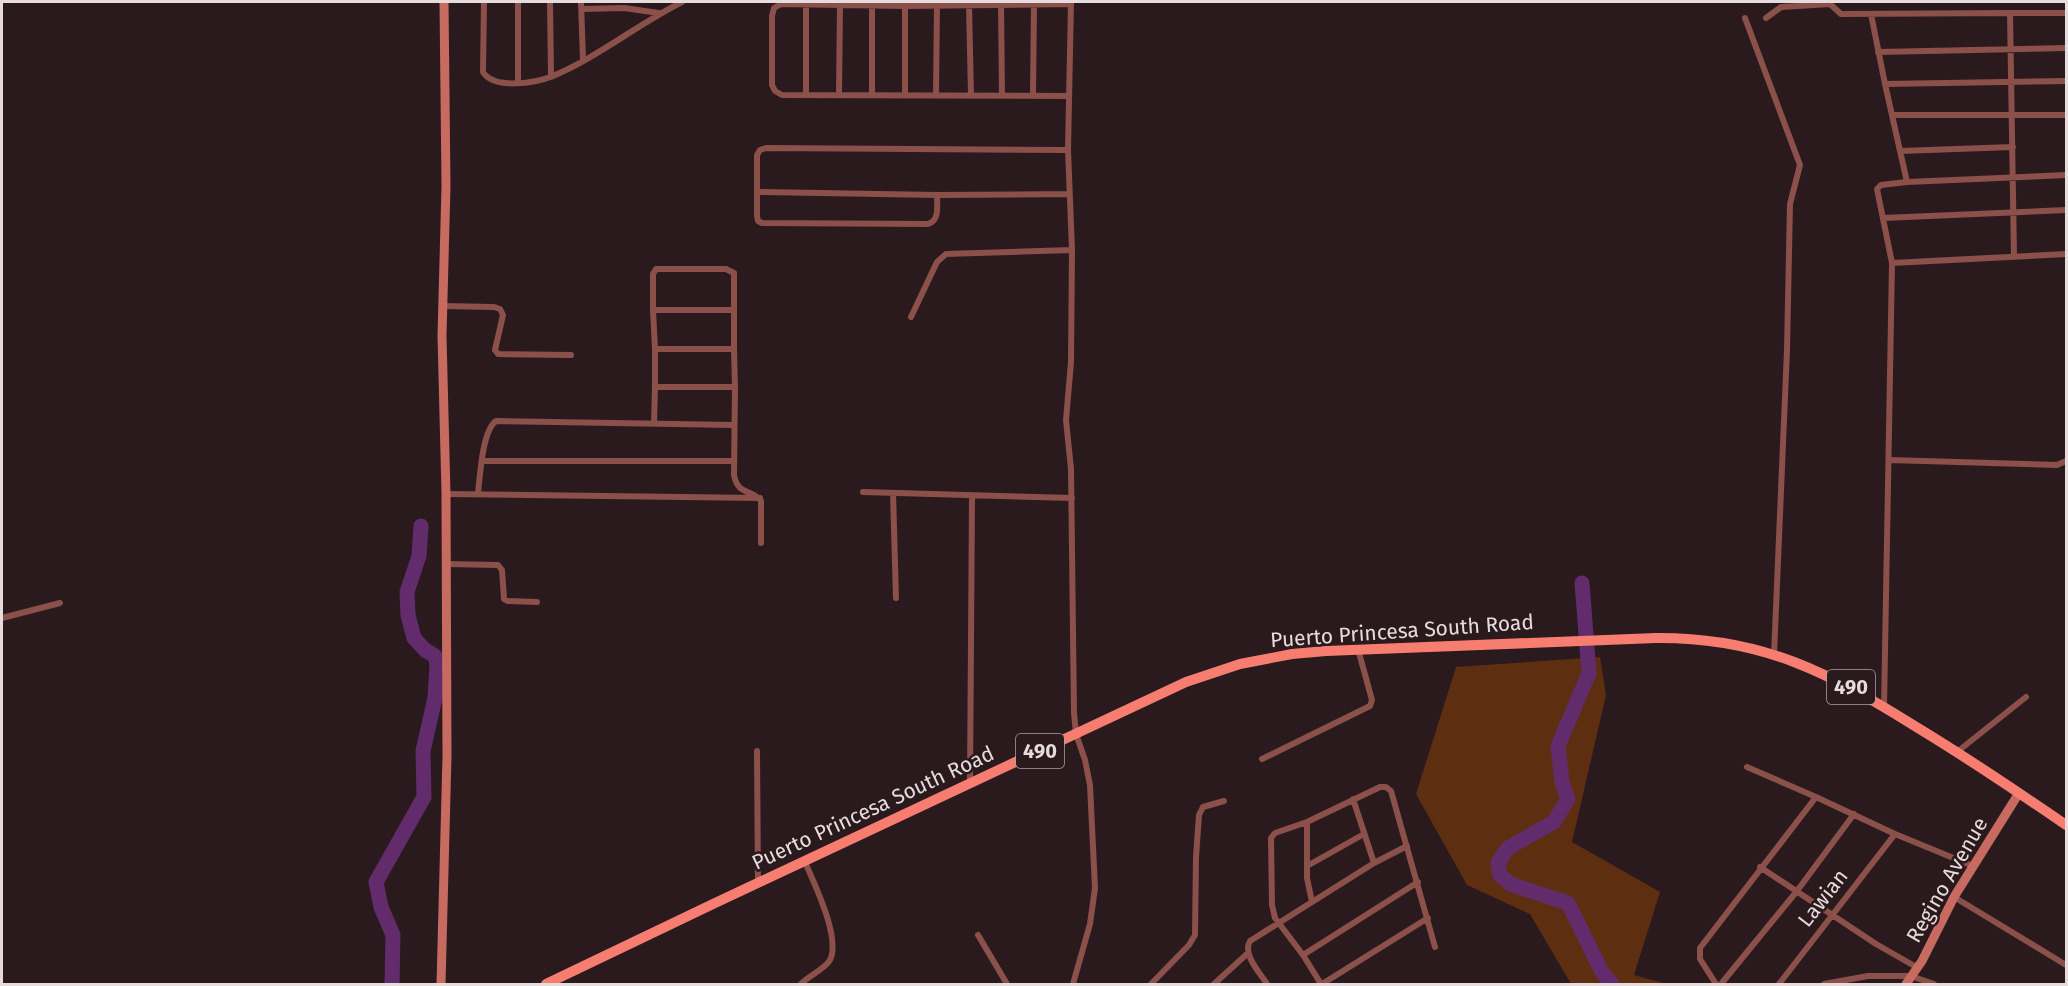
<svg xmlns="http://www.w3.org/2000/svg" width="2068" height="986" font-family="'Fira Sans',sans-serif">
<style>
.green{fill:#5d2e10}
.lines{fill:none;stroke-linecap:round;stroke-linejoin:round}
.river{stroke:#622c6c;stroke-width:15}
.street{stroke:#8a5049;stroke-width:6}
.secondary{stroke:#c76a60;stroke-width:9}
.primary{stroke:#f77d71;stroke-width:10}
.labels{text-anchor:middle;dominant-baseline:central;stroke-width:5;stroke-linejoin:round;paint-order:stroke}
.shield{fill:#2a1a1d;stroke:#aea1a3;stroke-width:1.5}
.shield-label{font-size:20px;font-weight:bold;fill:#e6dbdd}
.street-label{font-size:21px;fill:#e6dbdd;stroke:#2a1a1d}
</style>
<rect width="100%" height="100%" fill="#2a1a1d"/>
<path class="green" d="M1600,657L1606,695L1572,842L1660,892L1634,975L1667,984H1571L1530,914L1467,885L1416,794L1456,667Z"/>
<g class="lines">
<path class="river" d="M1582,583L1589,673L1558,746L1562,782L1568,799L1554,822L1508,848L1498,863L1500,875L1510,884L1568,903L1602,972L1612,984
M392,984L393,935L381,907L376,882L424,797L423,751L435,698L437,664L435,656L425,650L414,638L408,615L407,592L419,556L421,526"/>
<path class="street" d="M484,2L483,72C494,90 536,83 553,76C598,57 638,24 682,2
M518,2V83
M550,2L551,77
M581,2L583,60
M1071,2L1068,150L1072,250L1071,362L1066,420L1071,469L1074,713L1076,734L1085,760L1090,785L1095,888L1090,924L1073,984
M1001,4L1002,95
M969,5L971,95
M582,9L624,8L659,13
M2010,13H2066
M1871,14L1885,84L1907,182L2066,175
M1745,18L1800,165L1790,204L1787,350L1774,655
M1766,18L1781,7L1830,4L1841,14L2010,13L2014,256
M1878,52L2066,48
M1885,84L2066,81
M806,95V4
M839,95L840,4
M872,95V5
M905,95V6
M936,95L937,5
M1033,95L1034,4
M1069,96L782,95L775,91L772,85V16L774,8L781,4L905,6L1071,4
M1892,115H2066
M1900,151L2013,147
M757,192L937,195L1069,194
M937,195C937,206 940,220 928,224L762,223L758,221L757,216V155L760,150L766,148L1068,150
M1883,218L2066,210
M1892,263L1877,189L1881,185L1907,182
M442,306L494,307L500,309L503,315L495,350L498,354L571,355
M653,310V274L656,269H726L734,273V310
M911,317L937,262L946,254L1072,250
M655,349L653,310H734V349
M655,387V349H734L735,387
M654,423L655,387H735L734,475C738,496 751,488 761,501V543
M1889,460L2057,465L2066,461
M482,461H733
M863,492L1072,498
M478,493C480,477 482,431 496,421L734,425
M893,493L896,598
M446,494L760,498
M446,564L498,565L502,570L504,599L508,601L537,602
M2,618L60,603
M1884,707L1892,263L2066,254
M757,751L758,883
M1957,752L2026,697
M1262,759L1370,706L1372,700L1358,649
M1747,767L1816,797
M970,784L972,496
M1353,799L1374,863
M1307,822V878L1312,902
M1307,866L1364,834
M1760,867L1876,944L1918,968
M1954,897L2066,965
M978,935L1007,984
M1303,955L1418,882
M801,984C809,975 824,970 830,960C841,938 814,883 805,862
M1151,984L1189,945L1195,935L1196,857L1199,815L1203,807L1224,801
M1214,984L1248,953
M1267,984C1260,973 1242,954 1250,941L1374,863L1407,846
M1321,984L1303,955L1275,918L1272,905L1271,838L1275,833L1307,822L1380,787H1386L1391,791L1435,947
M1322,984L1428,918
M1716,984L1700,959V948L1816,797L1895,834L1973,866
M1721,984L1797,891L1854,814
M1779,984L1895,834
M1824,984L1868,976H1911L1934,984"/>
<path class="secondary" d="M441,984L447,756L446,494L442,336L446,186L444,2
M1906,984L1922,961L1954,897L2019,793"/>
<path class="primary" d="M546,984L713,904L1186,682L1240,664L1292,654L1326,651L1656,638C1763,637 1830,673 1918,728C1969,759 2018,792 2066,825"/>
</g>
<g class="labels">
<g class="shield">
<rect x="1827" y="670" width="48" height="34" rx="4.5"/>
<rect x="1016" y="734" width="48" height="34" rx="4.5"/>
</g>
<g class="shield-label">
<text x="1851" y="687">490</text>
<text x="1040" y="751">490</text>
</g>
<g class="street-label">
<text transform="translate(1402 631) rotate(-4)">Puerto Princesa South Road</text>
<text transform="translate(873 808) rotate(-25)">Puerto Princesa South Road</text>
<text transform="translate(1947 880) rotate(-60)">Regino Avenue</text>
<text transform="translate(1823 898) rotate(-52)">Lawian</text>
</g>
</g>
<rect width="2068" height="986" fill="none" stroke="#e6dbdd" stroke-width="6"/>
</svg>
